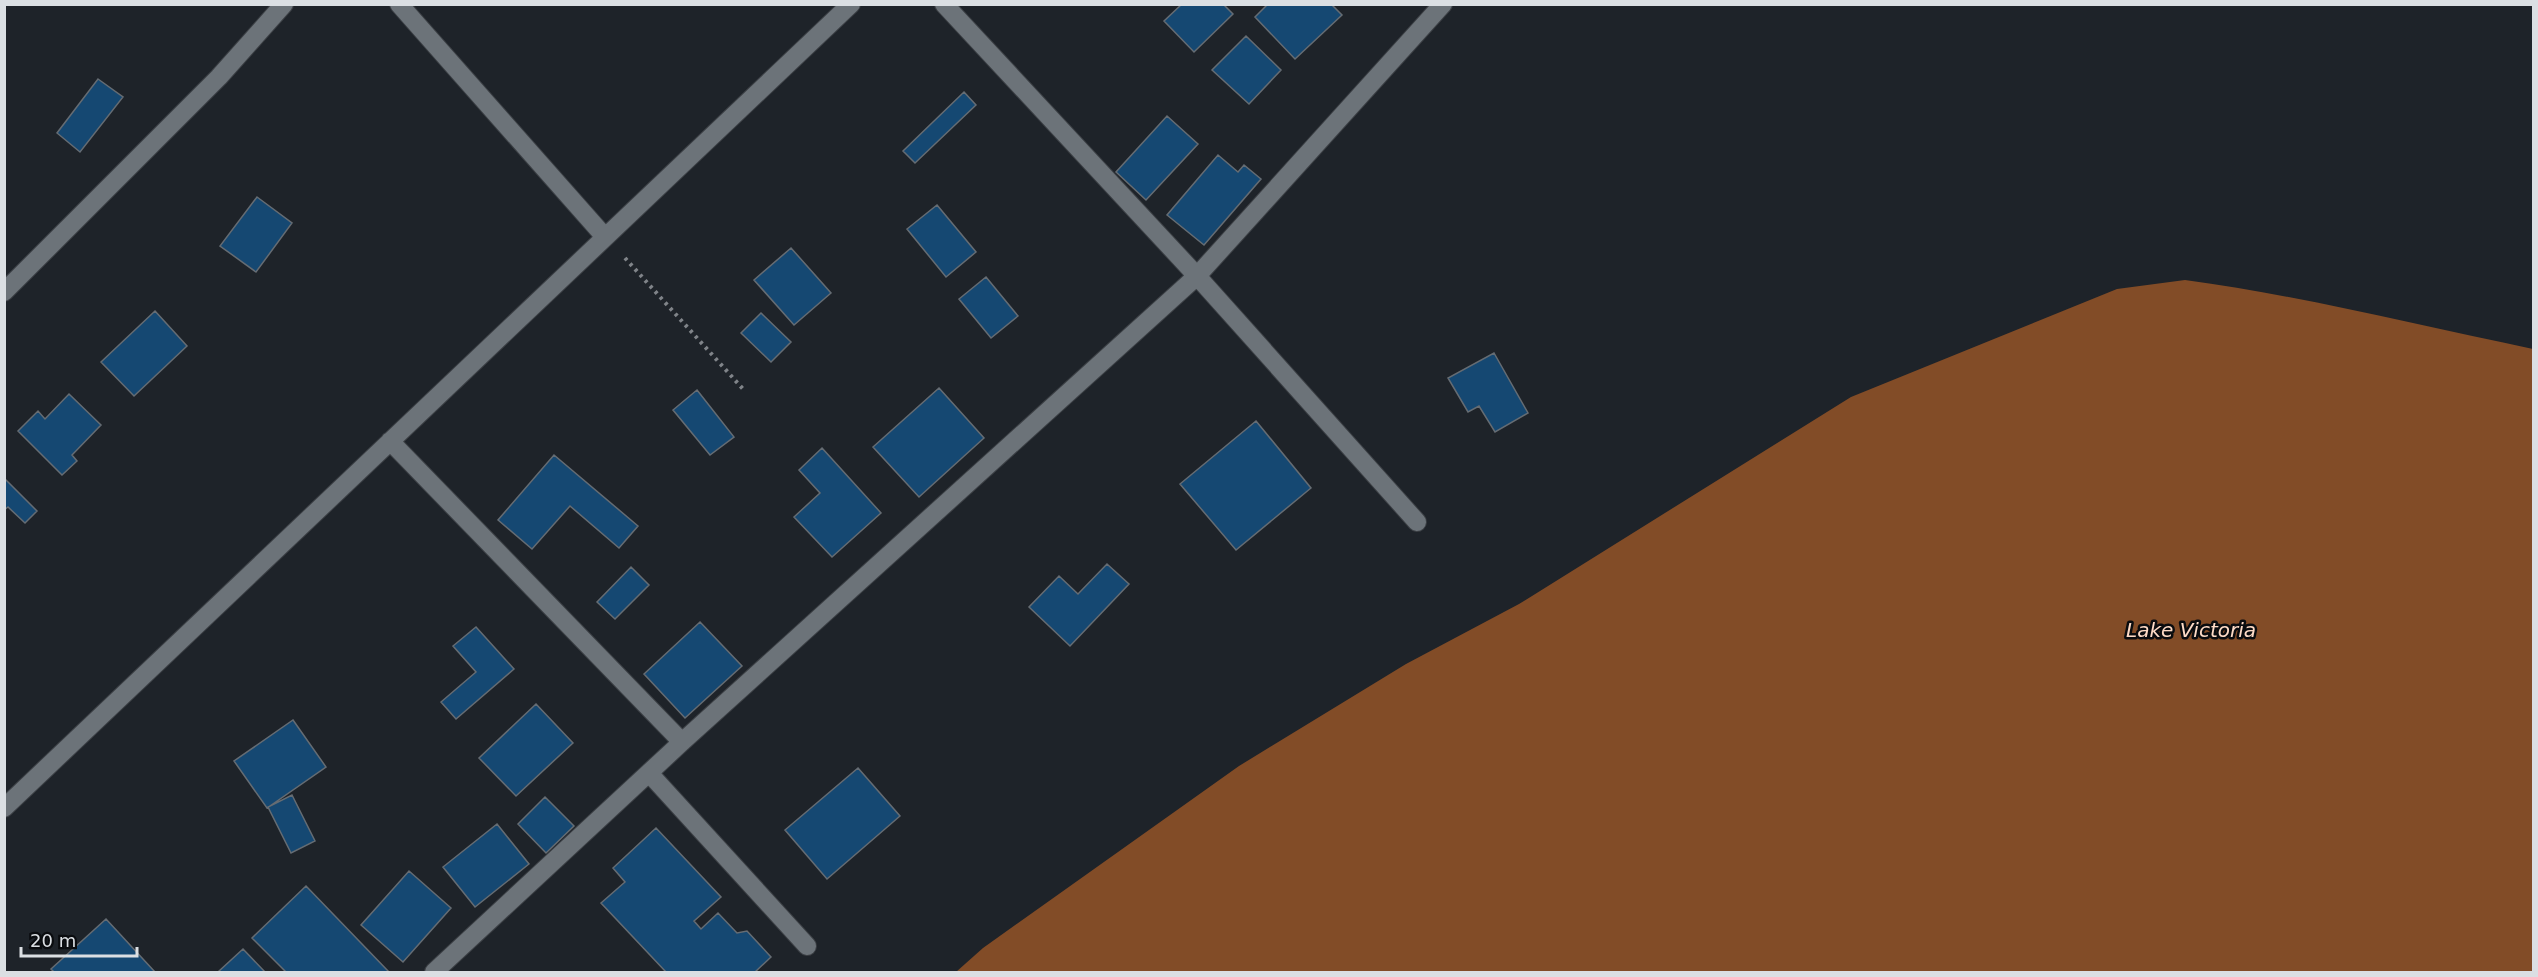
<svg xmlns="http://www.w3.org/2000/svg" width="2538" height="977" font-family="'DejaVu Sans',sans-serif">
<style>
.water{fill:#824c27}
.building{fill:#154872;stroke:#656c73;stroke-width:1.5}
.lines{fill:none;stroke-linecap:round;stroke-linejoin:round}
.minor-casing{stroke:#3b3f44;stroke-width:20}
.path{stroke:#808489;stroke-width:4;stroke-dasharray:3 4.5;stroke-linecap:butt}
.minor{stroke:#6c7379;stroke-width:18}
.labels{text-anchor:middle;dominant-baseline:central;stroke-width:5;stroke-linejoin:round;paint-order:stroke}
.water-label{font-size:20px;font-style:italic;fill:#fedbc6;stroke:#0a0c0f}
</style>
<rect width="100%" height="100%" fill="#1e2329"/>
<path class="water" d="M2185,280C2303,296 2417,325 2533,349V972H956L983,948L1239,766L1406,664L1519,604L1851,397L2117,289Z"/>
<path class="building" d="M1182,4H1223L1233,14L1194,52L1164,21Z
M1268,4H1331L1342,15L1295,59L1255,17Z
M1246,36L1281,70L1249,104L1212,70Z
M98,79L123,97L80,152L57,133Z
M964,92L976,105L915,163L903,151Z
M1167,116L1198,144L1146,200L1116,172Z
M1218,155L1238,172L1244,165L1261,179L1204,245L1167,215Z
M257,197L292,223L256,272L220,246Z
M937,205L976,252L946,277L907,229Z
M791,248L831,293L794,325L754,280Z
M986,277L1018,316L991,338L959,299Z
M155,311L187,346L134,396L101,362Z
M761,313L791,342L771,362L741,333Z
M1494,353L1528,413L1495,432L1479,406L1468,412L1448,378Z
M939,388L984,438L919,497L873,447Z
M697,390L734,437L710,455L673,410Z
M69,394L101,425L72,455L77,461L62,475L18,431L38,411L45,419Z
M1256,421L1311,488L1236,550L1180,484Z
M822,448L881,513L832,557L794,517L820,493L799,470Z
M554,455L638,526L619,548L570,506L532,549L498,520Z
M4,478L37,511L25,523L8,507L4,510Z
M1107,564L1129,584L1070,646L1029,607L1059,576L1078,594Z
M631,567L649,585L615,619L597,602Z
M700,622L742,666L685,718L644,674Z
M476,627L514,669L456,719L441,702L476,672L453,646Z
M536,704L573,743L516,796L479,758Z
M293,720L326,767L267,808L234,761Z
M858,768L900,816L827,879L785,830Z
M292,795L315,841L291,853L268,807Z
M545,797L574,826L546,853L518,824Z
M497,824L529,864L475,907L443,867Z
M656,828L721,897L694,921L701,929L718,913L737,933L747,931L771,957L755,972H666L601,903L625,882L613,868Z
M409,871L451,908L403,962L361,925Z
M306,886L389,972H286L252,938Z
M106,919L155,972H54L51,969Z
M243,949L265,972H218Z"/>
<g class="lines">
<g class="minor-casing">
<path id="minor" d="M399,4L605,237
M944,4L1197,276L1417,522
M4,292L219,77L284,4
M390,441L682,742
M649,773L807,946
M4,808L851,4
M434,972L682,742L1197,276L1443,4"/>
</g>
<path class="path" d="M625,258L743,389"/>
<use href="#minor" class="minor"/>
</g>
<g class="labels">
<g class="water-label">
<text x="2191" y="630">Lake Victoria</text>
</g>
</g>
<rect width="2538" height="977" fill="none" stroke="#dbdfe3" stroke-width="12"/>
<path d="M21 947v9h116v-9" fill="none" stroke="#dbdfe3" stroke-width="3"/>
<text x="30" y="947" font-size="18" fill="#dbdfe3" stroke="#0a0c0f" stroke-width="4.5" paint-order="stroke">20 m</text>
</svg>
